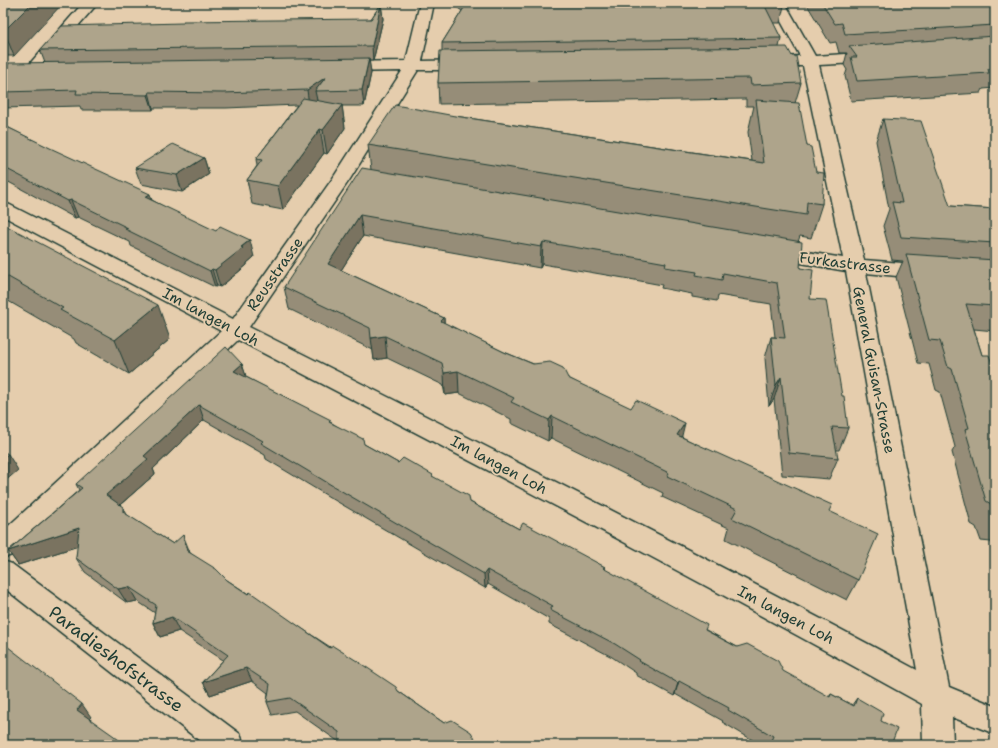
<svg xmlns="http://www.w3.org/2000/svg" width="998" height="748" font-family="'Shantell Sans',sans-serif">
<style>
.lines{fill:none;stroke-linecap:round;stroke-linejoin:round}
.street-casing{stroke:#1f3d34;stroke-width:3}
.street{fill:#e5cdad;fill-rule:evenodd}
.wall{fill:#968d78;stroke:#1f3d34}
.shaded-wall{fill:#7a7361;stroke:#1f3d34}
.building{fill:#aea48b;stroke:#1f3d34}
.labels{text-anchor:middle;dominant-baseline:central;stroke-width:3.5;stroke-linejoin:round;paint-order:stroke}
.street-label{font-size:15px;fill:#1f3d34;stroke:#e5cdad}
.near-street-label{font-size:18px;fill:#1f3d34;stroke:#e5cdad}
</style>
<rect width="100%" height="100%" fill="#e5cdad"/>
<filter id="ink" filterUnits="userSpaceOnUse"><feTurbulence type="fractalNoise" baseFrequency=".025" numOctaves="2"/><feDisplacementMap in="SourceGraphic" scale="8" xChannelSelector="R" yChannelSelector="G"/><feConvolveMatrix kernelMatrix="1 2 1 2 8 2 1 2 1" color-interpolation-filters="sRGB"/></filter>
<g filter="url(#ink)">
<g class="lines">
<g class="street-casing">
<path id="street" d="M83,3H98L36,74L31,76L26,74L23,71L26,68Z
M420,3H434L422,61L468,60L473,62L476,65L473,68L468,70H418L350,179L249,327C473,440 697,552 917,670L846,271L772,258L765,256L762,252L765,248L772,246L843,258L803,66H767L762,64L759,61L762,58L800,56L771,3H785L815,56L876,52L881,54L884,57L881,60L876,62L819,65L864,260L928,265L935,267L938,272L935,277L928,279L866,273L949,687L995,706V734L952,717L953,745H923L922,704C696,578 467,459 238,340L12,555L3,558V531L221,331L3,216V203L10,205L233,319L333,178L402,71L341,72L336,70L333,67L336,64L341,62L406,61Z
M3,561L12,564L240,734L244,745H205L3,587Z"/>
</g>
<use href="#street" class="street"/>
</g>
<path class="wall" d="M3,3L14,56H3Z
M451,3H782L784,6L780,23H773L781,38L779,47L801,83L795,103L807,146L816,172L822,204L811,238L800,236L798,242L800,268L810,299L848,428L839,450H836L838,458L829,479L782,475L774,399L769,406L765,358L771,337H775L771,304L718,295L717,301L692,297V294L661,288L662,285L624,278L542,264L540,268L363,236L341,270L444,318V323L504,352L568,378L682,437L829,511L858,580L847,600L726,539L729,528L662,497L663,493L551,438L548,441L511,423V419L459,393L445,395L443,385L387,358L374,360L373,350L289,309L284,287L371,170L368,145L455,116L752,161L748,132L754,106H746V99L439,104L438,83L442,51V43L462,11Z
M806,3H995V88L983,89L981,93L851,101L845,76L847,70L844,65L847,53H839L836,42L830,43Z
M381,4L383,19L373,61H369L371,73L364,106H342L345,128L327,154L324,153L283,210L252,204L247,180L257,166L256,159L297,105L226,108H153V110H81L80,106L3,108V72L45,63L40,50L371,19Z
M883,119L950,206L995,209V331L974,329L982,355L995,372V550L991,542L981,541L976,527L971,524L952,452L955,447L940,392L936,390L929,364L918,363L896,277L903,261L892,260L883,226L889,209L876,141Z
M3,125L152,200L254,257L247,263V265L220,287L217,286L215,287L131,246L130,242L78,217L75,218L3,179Z
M204,158L209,174L182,192L141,184L135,168Z
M3,224L170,339L129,374L76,343L74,339L3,298Z
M242,364L246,377L332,423L364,444L398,463L433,477L470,502L519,529L605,567L604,569L706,630L829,697L831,694L852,705L857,698L881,721L891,745H761L722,722L723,721L675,694L674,696L636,675V673L612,657L549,624V619L488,584L485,588L336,501L266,459L265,455L204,420L153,469L155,474L120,505L127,515L173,544L189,550L190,553L227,580L398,691L444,723L475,739L484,745H340L339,742L295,711L272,715L267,702L268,693L252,681L210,695L203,682L223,660L179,631L160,637L153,623L155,613L137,601L127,603L85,572L76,558L78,546L18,565L8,551L79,490L76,484Z"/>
<path class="shaded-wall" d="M32,3H63L14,56L4,31Z
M381,4L383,19L373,61L372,46Z
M369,58L371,73L364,106L362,90Z
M326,77L315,91L317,100L309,105L307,90Z
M149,92L153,108V110L148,95Z
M342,105L345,128L327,154L323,130Z
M320,129L324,153L283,210L278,186Z
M204,158L209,174L182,192L177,175Z
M150,194L155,210L145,197Z
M71,200L78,217L75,218L68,201Z
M360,215L363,236L331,286L328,264Z
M250,240L254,257L247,263V265L220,287L215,270Z
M543,242L542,264L540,268L541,247Z
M212,269L217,286L215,287L210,271Z
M158,305L170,339L129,374L115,340Z
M444,318L445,340L441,321Z
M385,336L387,358L374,360L371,338Z
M242,364L247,379L234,371Z
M458,371L459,393L445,395L444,373Z
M781,377L774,399L769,406L776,385Z
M199,405L204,420L153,469L155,474L114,510L106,495L144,456Z
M552,416L551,438L548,441L549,420Z
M685,423L680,444L677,435Z
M8,454L18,470L3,483V458Z
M123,507L131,522L123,512Z
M79,528L88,543L18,565L8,551Z
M183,535L189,550L193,565L187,551Z
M487,570L488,584L485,588L484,574Z
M129,587L137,601L127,603L118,589Z
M172,617L179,631L160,637L153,623Z
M246,668L252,681L210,695L203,682Z
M679,681L675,694L674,696L678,683Z
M82,704L91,717L86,722L77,710Z"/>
<path class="building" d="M3,3H32L4,31H3Z
M467,3H782L784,6H765L781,38L442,43Z
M822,3H995V25L845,34L842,23L835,24Z
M381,4L372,46L40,50L62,26L183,23V21L371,19Z
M995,36V69H988L989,73L857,81L851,57H857L849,46Z
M787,47L792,56H796L801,83L751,85L750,78L438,83L440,51Z
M369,58L362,90L315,91L326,77L307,90L223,93L149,92L148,95L76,94L77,90L3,92V72L9,63Z
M303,98L342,105L323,130L320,129L278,186L247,180L262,160L256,159Z
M756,100L799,103L807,146L811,147L816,172L824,173L822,204L807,202L806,215L368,145L395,105L455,116L764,163Z
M883,119L921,121L950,206L995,209V243L901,237L892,202L902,203Z
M3,125L50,148L150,194L145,197L216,231L220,226L250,240L241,247L243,248L215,270L212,269L210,271L125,229L128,228L71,200L68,201L3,167Z
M173,144L204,158L177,175L135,168Z
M362,168L802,242L800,268L813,270L810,299L826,300L842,396H844L848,428L832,427L838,458L789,453L781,377L776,385L771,337L785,338L777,283L723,273L722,280L696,275L697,272L665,267L666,263L627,256L543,242L541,247L360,215L328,264L444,318L441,321L504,352L533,364L550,362L563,368L568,378L631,408L636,400L685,423L677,435L832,505L829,511L878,534L858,580L732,518L737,509L667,476L669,473L552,416L549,420L511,402L514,398L458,371L444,373L442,363L385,336L371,338L370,328L284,287Z
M3,224L158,305L115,340L60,310L63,308L3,274Z
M906,254L995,260V306L966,304L982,355H989L995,372V518L991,504L986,501L965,429L969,428L952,369L948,367L940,341L929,340Z
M226,347L242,364L234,371L331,420L329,422L363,439L364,444L398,463L403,458L433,475L432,476L469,496L470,502L519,529L523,523L605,567L603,568L707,625L705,630L737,647L747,644L778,661L783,671L830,697L831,694L854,706L857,698L883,713L881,721L897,729L891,745H769L773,736L728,710L729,708L679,681L678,683L639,661L640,660L615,644L550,610L553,606L487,570L484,574L333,486L261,443L263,441L199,405L144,456L148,459L106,495L123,507V512L173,544L183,535L187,551L216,569L227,580L248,594L250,592L330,648L333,646L357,661L396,687L398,691L444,723L452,720L471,732L475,739L484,745H342L339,743V732L290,698L267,702L270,684L246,668L203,682L228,655L172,617L153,623L156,605L129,587L118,589L76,558L79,528L8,551L82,488L76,484Z
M3,451L8,454L3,458Z
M3,643L82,704L77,710L114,736L125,745H3Z"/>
</g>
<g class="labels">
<g class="street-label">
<text transform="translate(845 263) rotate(7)">Furkastrasse</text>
<text transform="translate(275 274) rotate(-55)">Reusstrasse</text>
<text transform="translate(211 317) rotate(28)">Im langen Loh</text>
<text transform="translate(874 370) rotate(79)">General Guisan-Strasse</text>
<text transform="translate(499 465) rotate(28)">Im langen Loh</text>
<text transform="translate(786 615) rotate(28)">Im langen Loh</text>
</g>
<g class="near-street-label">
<text transform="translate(116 659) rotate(37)">Paradieshofstrasse</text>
</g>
</g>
<rect width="998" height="748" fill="none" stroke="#e5cdad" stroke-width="16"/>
<rect x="8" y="8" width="982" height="732" fill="none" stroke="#1f3d34" stroke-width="1.5" filter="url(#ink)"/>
</svg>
